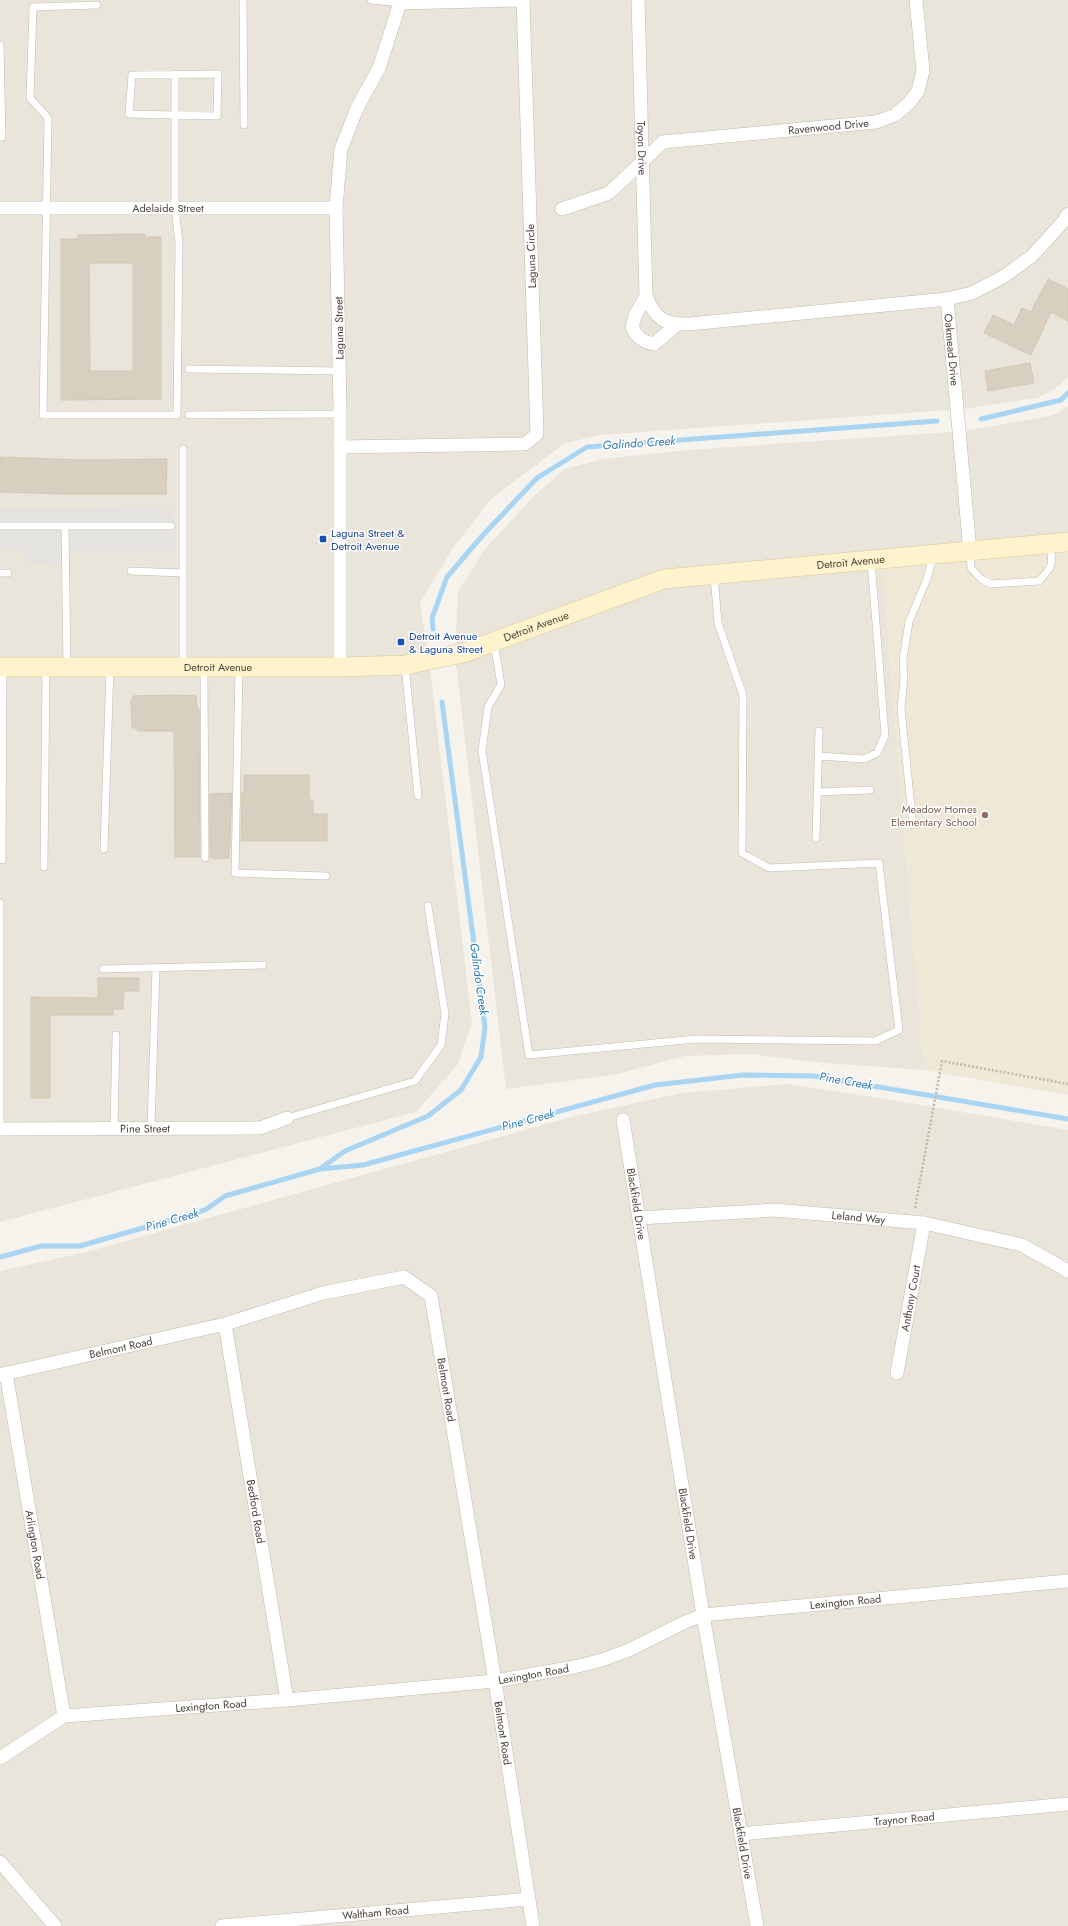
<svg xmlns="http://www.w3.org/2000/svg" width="1068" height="1926" font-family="Jost,sans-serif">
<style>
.residential{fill:#eae5da}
.education{fill:#efe8d6}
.parking{fill:#e5e3e0}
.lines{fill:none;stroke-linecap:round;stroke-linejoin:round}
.stream{stroke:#a9d4f2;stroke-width:5}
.building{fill:#d8cfc1;stroke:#d3c7b4;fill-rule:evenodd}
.lane-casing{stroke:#c2bbae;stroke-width:8}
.street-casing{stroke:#c2bbae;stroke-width:14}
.secondary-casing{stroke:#d6c79b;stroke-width:20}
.path{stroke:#c4b79f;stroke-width:2.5;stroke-dasharray:2 2;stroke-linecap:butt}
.lane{stroke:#fff;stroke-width:7}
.street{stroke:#fff;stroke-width:13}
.secondary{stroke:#fff3cd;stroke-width:19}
.transit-dot{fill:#1a4fb4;stroke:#fff;stroke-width:1.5}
.education-dot{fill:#8d6e63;stroke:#fff;stroke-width:1.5}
.labels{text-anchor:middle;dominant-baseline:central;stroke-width:3;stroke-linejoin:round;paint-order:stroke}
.street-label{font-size:11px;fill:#4b4439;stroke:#fff}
.transit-label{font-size:11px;fill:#164399;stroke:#fff;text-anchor:start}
.education-label{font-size:11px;fill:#785e54;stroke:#fff;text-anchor:end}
.water-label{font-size:12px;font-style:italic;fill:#2e7ab2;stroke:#fff}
</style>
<rect width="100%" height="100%" fill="#f6f3ec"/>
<path class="residential" d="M0,0H1068V376L1060,385L1038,398L963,409L600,435L565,443L490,500L453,548L420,603L429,660L472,1023L458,1064L416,1112L0,1222Z
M1068,406V542L882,561L924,1070L823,1063L751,1054L685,1056L613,1075L506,1089L455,655L458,591L485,549L536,494L565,469L603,459L687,450L965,431L1054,415Z
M786,1084L867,1096L1068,1130V1926H0V1271L83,1253L571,1117L681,1093Z"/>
<path class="education" d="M1068,542V1095L924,1070L882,560Z"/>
<path class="parking" d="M172,507L175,550H59L60,565L27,564L26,549H0V508Z"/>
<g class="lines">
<path class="stream" d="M981,419L1061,400L1068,393
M433,629L432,618L447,577L483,535L537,478L587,447L937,421
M321,1168L345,1151L428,1116L461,1090L481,1057L485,1027L442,702
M0,1257L41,1246H80L205,1210L225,1196L320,1169L363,1165L655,1085L743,1075L814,1076L1068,1119"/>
</g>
<path class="building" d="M145,234V237H161V399L61,400V239H78V235ZM89,263H133V371H90Z
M1048,279L1068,289V321L1051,312L1031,355L984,333L993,315L1014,325L1022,308L1031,312Z
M1030,363L1034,383L988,391L985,371Z
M0,457L84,460L167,459L166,494H64L0,492Z
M176,695L196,696L197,709H199L200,857H175L174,731H137L138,728H132L131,700H133V696Z
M244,775H309V800H313V814H327V841H241L242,793H244Z
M232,793L229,858L214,859L210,857V794Z
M98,978H139V991H124L123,1009H113V1015H50V1098H31V997L98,998Z"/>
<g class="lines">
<g class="lane-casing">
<path id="lane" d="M243,0L244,125
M371,0L401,3
M97,5L33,7L30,98L48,118L43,415H177L179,243L175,208V74
M0,45L2,137H0
M218,74L217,116L129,114L132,75Z
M189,369L340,371
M189,415L340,414
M0,526H171
M65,526L67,667
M970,551L971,568L981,579L991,584L1039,581C1053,566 1053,565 1050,545
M131,571L183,573
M0,573H8
M494,642L501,685L488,707L482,751L529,1055L696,1039L875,1041L899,1030L879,863L769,868L742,853L743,695L718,623L714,575
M405,665L418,796
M183,667V449
M204,668L205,858
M239,669L235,873L326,876
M818,756L864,759L877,753L885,735L871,561
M817,792L870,790
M913,825L901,709L904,679L903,659L909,622L927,579L933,556
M816,838L819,731
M104,849L110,668
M2,860L3,668
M44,867L46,667
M103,969L263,965
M287,1118L415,1081L441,1045L445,1014L428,906
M114,1128L116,1035
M151,1128L156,968
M0,1129V903"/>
</g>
<g class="street-casing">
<g id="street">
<path id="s1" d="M638,0L646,296C655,319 665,325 689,324L947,299L972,293L1003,277L1032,256L1062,223L1068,214"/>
<path id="s2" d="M0,208H336"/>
<path id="s3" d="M562,209L609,193L663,142L876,122L895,115L909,103L918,91L923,71L916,0"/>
<path d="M646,296L635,316L632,327C636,336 644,343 654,344L676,325"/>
<path id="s4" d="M947,299L970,551"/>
<path d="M340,447L525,444L537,434L523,0L401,3"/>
<path d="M340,667V408L336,208L341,149L357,108L379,68L401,0"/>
<path id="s5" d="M623,1120L703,1615L757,1926"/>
<path id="s6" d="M0,1129L260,1128L287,1118"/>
<path id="s7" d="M639,1218L775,1210L924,1223L1022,1245L1068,1271"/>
<path id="s8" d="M225,1324L287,1700"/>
<path id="s9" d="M6,1373L64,1716"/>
<path id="s10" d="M897,1373L924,1223"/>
<path id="s11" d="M0,1375L225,1324L323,1293L404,1277L431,1296L495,1681L533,1926"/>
<path id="s12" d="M0,1758L64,1716L287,1700L495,1681L574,1667L602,1660L629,1650L685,1622L703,1615L1068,1581"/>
<path id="s13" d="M741,1834L1068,1804"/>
<path d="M0,1862L55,1926"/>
<path id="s14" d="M222,1926L529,1899"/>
</g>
</g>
<g class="secondary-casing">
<g id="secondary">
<path id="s15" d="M0,667H340L405,665L463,653L664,579L1068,542"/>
</g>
</g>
<path class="path" d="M915,1208L942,1061L1068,1084"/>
<use href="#lane" class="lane"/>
<use href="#street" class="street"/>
<use href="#secondary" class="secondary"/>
</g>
<g class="transit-dot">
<rect x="319" y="535" width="8" height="8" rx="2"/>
<rect x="397" y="638" width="8" height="8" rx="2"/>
</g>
<circle class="education-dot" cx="985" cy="815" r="4"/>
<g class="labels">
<g class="street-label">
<text stroke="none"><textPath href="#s3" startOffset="290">Ravenwood Drive</textPath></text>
<text stroke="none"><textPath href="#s1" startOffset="148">Toyon Drive</textPath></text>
<text stroke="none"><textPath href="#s2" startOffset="168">Adelaide Street</textPath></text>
<text transform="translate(531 256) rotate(-92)">Laguna Circle</text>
<text transform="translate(339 328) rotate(-91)">Laguna Street</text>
<text stroke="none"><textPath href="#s4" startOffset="51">Oakmead Drive</textPath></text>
<text stroke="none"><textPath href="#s15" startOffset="866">Detroit Avenue</textPath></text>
<text stroke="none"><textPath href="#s15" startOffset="542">Detroit Avenue</textPath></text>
<text stroke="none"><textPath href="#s15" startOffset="218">Detroit Avenue</textPath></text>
<text stroke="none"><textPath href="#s6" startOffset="145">Pine Street</textPath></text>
<text stroke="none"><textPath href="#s5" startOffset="85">Blackfield Drive</textPath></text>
<text stroke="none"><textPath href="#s7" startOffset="220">Leland Way</textPath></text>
<text stroke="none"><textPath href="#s10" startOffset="76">Anthony Court</textPath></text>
<text stroke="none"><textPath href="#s11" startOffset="124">Belmont Road</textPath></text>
<text stroke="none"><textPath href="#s11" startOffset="544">Belmont Road</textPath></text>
<text stroke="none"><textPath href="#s8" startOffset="190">Bedford Road</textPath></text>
<text stroke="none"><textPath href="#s5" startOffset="409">Blackfield Drive</textPath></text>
<text stroke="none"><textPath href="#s9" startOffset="174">Arlington Road</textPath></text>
<text stroke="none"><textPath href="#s12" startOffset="872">Lexington Road</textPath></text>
<text stroke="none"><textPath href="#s12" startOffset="548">Lexington Road</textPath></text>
<text stroke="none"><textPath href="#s12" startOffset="224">Lexington Road</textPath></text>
<text stroke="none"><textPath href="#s11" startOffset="892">Belmont Road</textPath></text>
<text stroke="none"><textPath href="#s13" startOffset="164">Traynor Road</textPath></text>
<text stroke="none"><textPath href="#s5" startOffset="733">Blackfield Drive</textPath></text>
<text stroke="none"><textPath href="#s14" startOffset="154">Waltham Road</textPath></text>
</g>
<g class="transit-label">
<text x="331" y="533">Laguna Street &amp;<tspan x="331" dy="13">Detroit Avenue</tspan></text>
<text x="409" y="636">Detroit Avenue<tspan x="409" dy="13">&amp; Laguna Street</tspan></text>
</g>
<g class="education-label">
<text x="977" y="809">Meadow Homes<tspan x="977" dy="13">Elementary School</tspan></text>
</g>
<g class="water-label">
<text transform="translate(639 443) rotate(-4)">Galindo Creek</text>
<text transform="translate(479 979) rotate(82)">Galindo Creek</text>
<text transform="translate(846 1081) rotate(10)">Pine Creek</text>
<text transform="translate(528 1120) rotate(-15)">Pine Creek</text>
<text transform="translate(172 1220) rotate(-16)">Pine Creek</text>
</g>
</g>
</svg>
